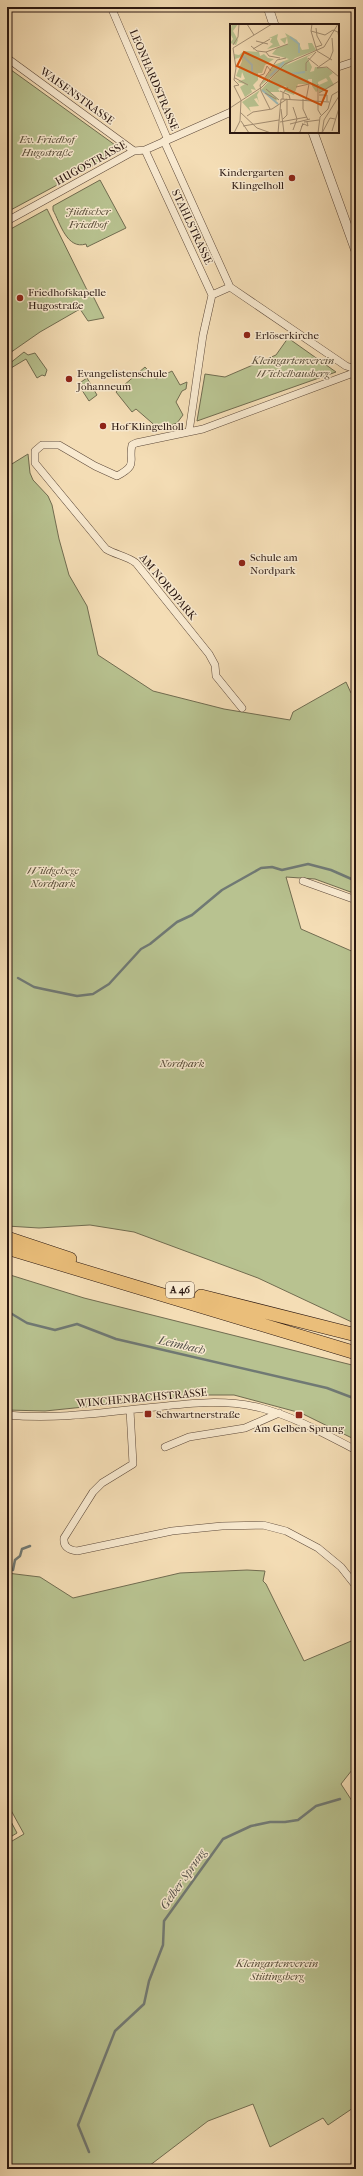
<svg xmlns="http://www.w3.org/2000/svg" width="363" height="2176" font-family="'IM FELL French Canon',serif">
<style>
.green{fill:#b8c290;stroke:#716c50}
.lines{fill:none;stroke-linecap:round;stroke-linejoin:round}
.stream{stroke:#707974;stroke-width:2.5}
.minor-casing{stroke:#5c4839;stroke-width:8}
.tertiary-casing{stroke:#5c4839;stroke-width:10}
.motorway-casing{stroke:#2a1710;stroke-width:14}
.minor{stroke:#f8e9cf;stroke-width:7}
.tertiary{stroke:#f8e9cf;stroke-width:9}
.motorway{stroke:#eabe7a;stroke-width:13}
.poi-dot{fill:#8f2418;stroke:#f8e9cf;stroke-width:1.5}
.labels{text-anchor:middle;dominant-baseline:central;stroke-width:3;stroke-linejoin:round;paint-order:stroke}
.shield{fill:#f8e9cf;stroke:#685649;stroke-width:1}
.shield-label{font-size:10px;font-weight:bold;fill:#2a1710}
.street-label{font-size:11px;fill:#2a1710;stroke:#f8e9cf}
.park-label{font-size:11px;font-style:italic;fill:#554a36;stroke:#f8e9cf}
.poi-label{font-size:11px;fill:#2a1710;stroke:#f8e9cf;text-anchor:start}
.water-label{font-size:12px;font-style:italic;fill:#53504a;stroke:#f8e9cf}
.inset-river{fill:none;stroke:#9fbab6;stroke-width:2}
.inset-road{fill:none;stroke:#a38e73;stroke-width:1}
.view{fill:#d5520c;fill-opacity:0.15;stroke:#d5520c;stroke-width:2}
.inset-edge{fill:none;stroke:#2a1710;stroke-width:2}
</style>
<rect width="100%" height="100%" fill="#f4ddb5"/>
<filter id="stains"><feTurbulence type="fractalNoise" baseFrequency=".005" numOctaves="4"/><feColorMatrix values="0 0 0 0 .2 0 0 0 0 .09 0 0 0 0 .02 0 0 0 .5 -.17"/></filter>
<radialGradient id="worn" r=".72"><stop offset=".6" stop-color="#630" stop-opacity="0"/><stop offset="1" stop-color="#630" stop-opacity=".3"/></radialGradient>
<path class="green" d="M7,67L122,150L7,212Z
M100,180L126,228L87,247L86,244C67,250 60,223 53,210V206Z
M47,209L87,290L91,292L104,318L88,321L80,309L40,332L7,355V231Z
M288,338L336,372L197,421L205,374L225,377L276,355Z
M24,352L28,355L35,353L47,370L45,376L42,375L37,378L26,359L11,368L9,364Z
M145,367L156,379L172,371L180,385L187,382L186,389L182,391L176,402L183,415L177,423L159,429L136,409L132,412L116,392Z
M87,378L97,395L89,401L78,384Z
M28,454L30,473L33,480L48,496L52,505L59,539L69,575L87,606L98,655L153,691L224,709L290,720L293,712L346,682L351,693L356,690V894L315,879L286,877L301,929L356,953V1324L258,1278L134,1232L90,1225L39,1228L7,1226V467Z
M7,1274L84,1298L356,1366V1440L301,1413L234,1395H201L45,1411L7,1410Z
M247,1570L265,1571L263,1581L266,1584L304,1661L356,1639V1765L341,1784L356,1807V2106L328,2125L323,2118L270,2147L253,2104L208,2121L145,2169H7V1844L24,1834L7,1803V1573L40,1577L73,1598L180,1573Z
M7,1814L17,1833L7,1839Z"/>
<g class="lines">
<path class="stream" d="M18,978L34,987L43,989L77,996L93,994L109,984L141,949L150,944L177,922L192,915L222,890L261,868L272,867L282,870L308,864L331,870L356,881
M7,1311L27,1323L55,1330L77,1324L116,1339L327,1388L356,1399
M13,1570L15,1560L20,1556L22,1549L30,1546
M353,1788L356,1781
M89,2152L78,2125L115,2031L144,2004L149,1981L163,1945L164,1921L223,1839L251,1826L270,1822H285L298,1820L316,1806L340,1799"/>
<g class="minor-casing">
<path id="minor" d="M111,7L168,140
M7,58L134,151
M338,67L356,61
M164,141L230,287L346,366L356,369
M145,150L212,295
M7,221L134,151L145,150L231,112
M212,295L230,287
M189,432L203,335L212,295
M242,708L216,676L215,665L209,654L136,563C127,556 116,555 106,549L35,463V451L42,445H59L95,466L117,476C139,464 128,462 132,445L136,443L203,429L356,372
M303,881L356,900
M130,1410L133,1464L102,1483L93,1492L64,1538C63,1547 69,1550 77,1551L172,1531L222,1526L263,1525L286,1531L318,1548L341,1567L356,1586
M7,1415C57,1420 106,1412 156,1407C191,1403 226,1399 261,1408C295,1417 325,1434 356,1450
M165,1447L189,1437L245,1428L279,1413"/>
</g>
<g class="tertiary-casing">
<path id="tertiary" d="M268,7L274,25
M313,132L356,251"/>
</g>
<g class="motorway-casing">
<path id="motorway" d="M7,1238L70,1259
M7,1248L356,1353
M201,1296L356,1335"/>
</g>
<use href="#minor" class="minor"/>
<use href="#tertiary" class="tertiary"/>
<use href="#motorway" class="motorway"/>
</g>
<g class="poi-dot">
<circle cx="292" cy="178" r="4"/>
<circle cx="20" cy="298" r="4"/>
<circle cx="247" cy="335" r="4"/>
<circle cx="69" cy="379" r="4"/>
<circle cx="103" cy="426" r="4"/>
<circle cx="242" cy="563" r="4"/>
<rect x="144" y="1410" width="8" height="8" rx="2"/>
<rect x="295" y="1411" width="8" height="8" rx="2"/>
</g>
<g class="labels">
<rect class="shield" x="166" y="1282" width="28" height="16" rx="3"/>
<g class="shield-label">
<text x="180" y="1290">A 46</text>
</g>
<g class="street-label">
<text transform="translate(154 80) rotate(67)">LEONHARDSTRASSE</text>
<text transform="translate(77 96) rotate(36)">WAISENSTRASSE</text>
<text transform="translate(91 163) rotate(-29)">HUGOSTRASSE</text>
<text transform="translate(192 227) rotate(65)">STAHLSTRASSE</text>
<text transform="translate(168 587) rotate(50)">AM NORDPARK</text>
<text transform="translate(142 1398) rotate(-5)">WINCHENBACHSTRASSE</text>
</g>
<g class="park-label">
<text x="47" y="139">Ev. Friedhof<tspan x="47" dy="13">Hugostraße</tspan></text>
<text x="88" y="211">Jüdischer<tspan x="88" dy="13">Friedhof</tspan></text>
<text x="293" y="360">Kleingartenverein<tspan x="293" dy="13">Wichelhausberg</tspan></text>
<text x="53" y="870">Wildgehege<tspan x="53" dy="13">Nordpark</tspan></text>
<text x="182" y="1063">Nordpark</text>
<text x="277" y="1963">Kleingartenverein<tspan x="277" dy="13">Stütingsberg</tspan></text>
</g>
<g class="poi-label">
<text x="284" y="172" text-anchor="end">Kindergarten<tspan x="284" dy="13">Klingelholl</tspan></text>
<text x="28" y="292">Friedhofskapelle<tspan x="28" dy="13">Hugostraße</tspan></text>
<text x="255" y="335">Erlöserkirche</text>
<text x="77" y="373">Evangelistenschule<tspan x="77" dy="13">Johanneum</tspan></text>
<text x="111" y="426">Hof Klingelholl</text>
<text x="250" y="557">Schule am<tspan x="250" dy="13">Nordpark</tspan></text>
<text x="156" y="1414">Schwartnerstraße</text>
<text x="299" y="1428" text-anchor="middle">Am Gelben Sprung</text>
</g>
<g class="water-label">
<text transform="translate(182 1345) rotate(13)">Leimbach</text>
<text transform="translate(183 1879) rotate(-55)">Gelber Sprung</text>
</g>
</g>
<g transform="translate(230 24)">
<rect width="109" height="109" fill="#f4ddb5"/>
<path d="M2,0H8L3,7L8,16L6,21L0,19L3,15L0,9ZM55,9L67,16L72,26L79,25L78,19H82L86,26L65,34L30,62L44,41L59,35L42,30L47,24L58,20L57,13L55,20L50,15L57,13ZM48,10L47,15L50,22L37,25L43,20L40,18L42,14H39ZM14,27L29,28L30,32L34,30L38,34L44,35L35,41L32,49H28V56L23,61L26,66L21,65L22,68L11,76L15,73L10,63L15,60L7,58L15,55L12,48L11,54L6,52L12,37L11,33L5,35L4,30L9,31ZM86,28L77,33L82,43L80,48L84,47L85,43L98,44L103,49L99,52L104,61L89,69V61L98,57L96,54L88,58V67L86,68L82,62V55H78L79,60H68L64,71L54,67L56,62L48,65L50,68H40L48,75L46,77L31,66L52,43ZM30,66L27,71L29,79L27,74L24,75L29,82L19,83L21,88L12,78Z" fill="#b8c290"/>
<path class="inset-river" d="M60,13L69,20V29M13,32L22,41V48M60,50L75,48M40,52L54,38M32,66L48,80"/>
<path class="inset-road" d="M17,0L24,11M82,0L81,7L87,27L102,36M81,7L95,11L103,6L108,8L109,15M26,17L38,20M3,21L8,13L9,0M21,22L27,27L36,28L58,20M86,23L92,21L87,12L86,4M23,25L40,15M36,28L39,32L50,34M78,34L88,42M100,35L87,44L97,43L109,53M100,35L103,27L102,14M76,47V39L86,28M28,52L34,50L37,42L41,47M5,54L18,61M88,60V86L91,91M66,63L79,60M36,65L49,76M50,67L59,71L60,75M35,69L46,75M89,69L109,57M89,71H97V77M53,75V69L58,63M73,75V85L78,96M76,76L79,60M0,84L32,63L55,40L94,23L108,0M40,85L31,67L30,61L47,36L56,34M51,85L54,109M10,88L27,104L41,109M17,92L23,88L42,85L57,75M53,95L57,91V75M11,97L19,109M50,98L77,93M74,98L89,96M60,100L80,95M13,102L49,96M71,103L74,100L78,102L77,98M63,106L67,95L63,83M102,107L109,84M4,109L10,97L11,76L4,62L9,61L4,56L6,44L3,24L42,0M48,109L51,75L99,78M67,109L70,108L73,99M88,109L90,93L98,85L102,71L109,67M92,109L94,96L109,72M92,109L100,94L105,95"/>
<path class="view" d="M14,28L97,67L91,81L7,42Z"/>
<rect width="109" height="109" class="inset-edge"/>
</g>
<rect width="363" height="2176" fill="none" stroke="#f4ddb5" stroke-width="24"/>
<rect x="8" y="8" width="347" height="2160" fill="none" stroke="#2a1710" stroke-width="2"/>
<rect x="12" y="12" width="339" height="2152" fill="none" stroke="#2a1710"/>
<rect width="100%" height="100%" filter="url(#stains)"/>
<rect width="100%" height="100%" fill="url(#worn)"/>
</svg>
